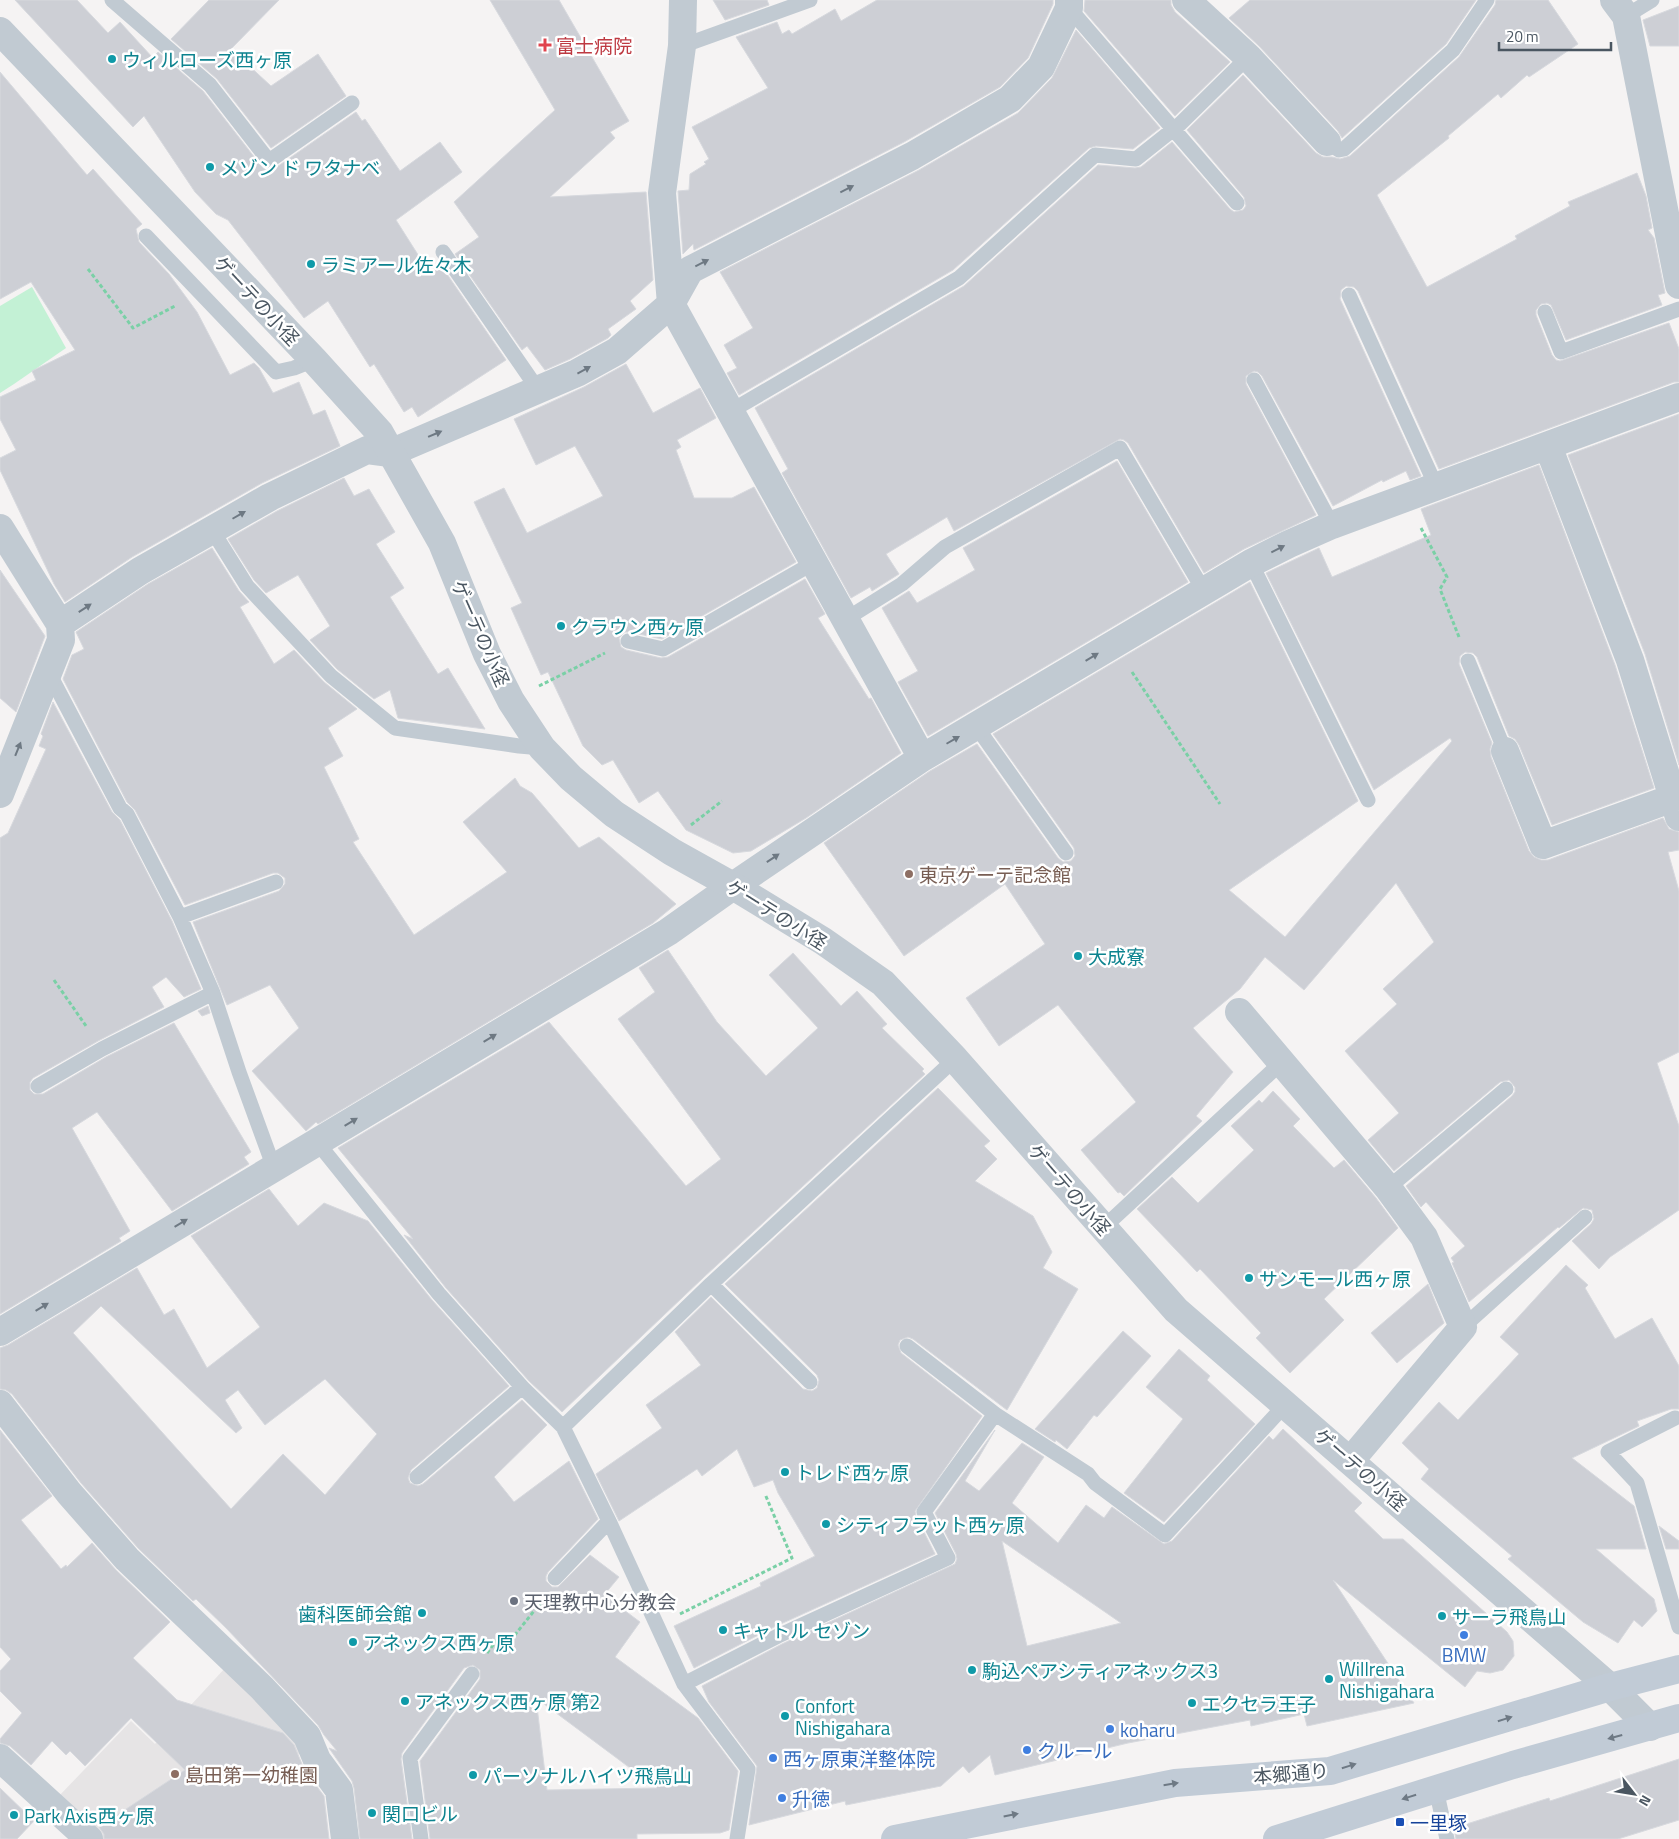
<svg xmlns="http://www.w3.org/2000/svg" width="1679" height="1839" font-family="'Titillium Web','Noto Sans JP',sans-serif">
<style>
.education{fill:#e6e4e5}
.green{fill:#c3f1d5}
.building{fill:#cdcfd5;stroke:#d7d9de;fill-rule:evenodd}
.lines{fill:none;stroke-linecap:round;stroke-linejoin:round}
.path{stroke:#7ad0a6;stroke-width:3;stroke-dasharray:4 2.5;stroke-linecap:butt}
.service{stroke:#c1cad2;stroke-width:15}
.minor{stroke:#c1cad2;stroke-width:28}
.tertiary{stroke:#c1cad2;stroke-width:28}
.secondary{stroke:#c1cbd6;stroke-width:28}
.oneway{fill:#6e7983}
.oneway2{fill:#6e7984}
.health-dot{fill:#e0444e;stroke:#fff;stroke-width:2}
.culture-dot{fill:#0f9aa8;stroke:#fff;stroke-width:2}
.education-dot{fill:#8d6e63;stroke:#fff;stroke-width:2}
.worship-dot{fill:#6b7280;stroke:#fff;stroke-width:2}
.shop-dot{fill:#3f7fe0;stroke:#fff;stroke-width:2}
.transit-dot{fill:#1a4fb4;stroke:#fff;stroke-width:2}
.labels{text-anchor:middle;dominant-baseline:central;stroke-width:5;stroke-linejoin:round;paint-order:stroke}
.health-label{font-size:19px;fill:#be3a42;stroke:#fff;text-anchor:start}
.culture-label{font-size:19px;fill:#0d838f;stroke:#fff;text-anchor:start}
.street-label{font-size:19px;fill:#4a5661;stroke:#fff}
.education-label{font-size:19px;fill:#785e54;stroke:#fff;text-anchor:start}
.worship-label{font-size:19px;fill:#5b616d;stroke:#fff;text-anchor:start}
.shop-label{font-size:19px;fill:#366cbe;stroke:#fff;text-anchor:start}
.transit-label{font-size:19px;fill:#164399;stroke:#fff;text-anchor:start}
</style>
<rect width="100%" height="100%" fill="#f5f3f3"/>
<path class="education" d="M226,1667L305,1750L174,1839H100L58,1797L131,1721L155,1744Z"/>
<path class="green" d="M32,287L66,348L14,384L0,393V306Z"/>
<path class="building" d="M15,0H77L108,33L120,22L153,58L158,52L203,91L262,167L266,170L274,169L356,112L362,121L365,119L400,171L440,142L462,172L396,220L429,272L440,264L506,360L418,417L412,407L404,412L374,364L370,367L328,301L304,318L228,220L216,214L195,192L144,116L133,127Z
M209,0H279L231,49L271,86L318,54L346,96L271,148L217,79L171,39Z
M490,0H559L629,121L610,132L615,138L550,197L646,192L653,280L630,301L636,309L608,329L611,335L608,338L570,359L545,370L527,346L522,350L455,254L479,237L454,202L555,110Z
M713,0H767L769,5L725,20Z
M877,0H1053V4L1028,58L1000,87L904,142L694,250L693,244L683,254L678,191L689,190L690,174L706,164L704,162L709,159L692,127L768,88L736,37L777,22L782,34L789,30L792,34L835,9L841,21Z
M1085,0H1171V5L1175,12L1230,62L1175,116L1084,11Z
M1250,0H1476L1446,44L1342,138L1338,131L1259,46L1229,18Z
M1496,0H1548L1578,44L1529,77L1527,75L1501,98L1498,94L1448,136L1449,138L1377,195L1427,287L1517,239L1515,236L1570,206L1568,202L1637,173L1646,196L1652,228L1648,230L1654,238L1665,293L1658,295L1662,305L1566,340L1551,305L1547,303L1541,304L1536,310V315L1552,355L1556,360L1560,361L1669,323L1679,349V382H1674L1439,469L1358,291L1354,287L1346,286L1341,290L1340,299L1421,476L1410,480L1406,471L1383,482L1382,480L1333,506L1262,376L1258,372L1254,371L1246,376V384L1316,515L1244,549L1204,573L1128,443L1124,440L1120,439L954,531L947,517L886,554L899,574L872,591L870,587L851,598L782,473L788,469L755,408L964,286L1098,165L1135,168L1141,167L1172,142L1230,209L1234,212L1243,210L1246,206L1244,197L1187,130L1243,75L1316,153L1323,157H1332L1340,159L1350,156L1459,57L1495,5Z
M1679,6V46H1650L1643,20Z
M1076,30L1160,128L1133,149L1096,146L1089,148L953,270L739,395L727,373L737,368L724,345L753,328L720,272L919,170L1018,113L1052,78Z
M0,72L87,175L93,169L142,224L136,229L139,242L169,274L197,312L230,375L254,363L259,368L273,393L299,382L313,415L325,410L340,446L262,483L132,557L65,602L54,584L0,470V458L16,450L0,419V397L36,380L32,371L75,350L31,282L0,299Z
M626,364L653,413L700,388L716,418L677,440L681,447L676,450L694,498H732L754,487L796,562L662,639L630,632H625L619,638L621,647L626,650L661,658L668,657L805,579L825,614L818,618L869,699L871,698L901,753L806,818L751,851L733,853L686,830L658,791L639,803L613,760L602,765L583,746L548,672L541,675L511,608L522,603L474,502L504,488L527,533L603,496L575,446L536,465L514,419L584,387Z
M1679,414V765L1645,654L1568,455Z
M1117,461L1188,582L928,736L898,682L918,671L882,608L909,591L917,603L975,570L963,548Z
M1539,465L1615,665L1654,788L1552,825L1519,745L1515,739L1509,736L1477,657L1473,653L1465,652L1460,656L1459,664L1492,743L1490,749L1491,757L1529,851L1534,857L1541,860H1548L1663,818L1669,829L1679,832V850L1668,852L1679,891V1052L1657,1063L1679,1126V1210L1610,1257L1599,1269L1572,1241L1591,1224L1594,1219L1592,1210L1583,1208L1559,1228L1558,1227L1469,1302L1452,1263L1454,1262L1451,1258L1465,1246L1426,1202L1421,1207L1406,1186L1512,1096L1515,1092V1087L1509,1080L1500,1082L1394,1171L1368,1140L1399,1113L1345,1051L1397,1004L1383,989L1434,942L1396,883L1304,990L1265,957L1240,989L1193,1028L1233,1072L1196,1116L1202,1121L1124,1196L1120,1192L1118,1193L1081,1150L1136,1102L1058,1005L999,1046L966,998L1045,944L1005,884L904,956L824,843L930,771L977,744L1058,858L1063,862L1071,861L1075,856L1074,848L993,734L1250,582L1358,801L1229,890L1285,937L1452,741L1450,738L1374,790L1266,573L1319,548L1332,577L1431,535L1421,509Z
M344,478L354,496L369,489L395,532L376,544L404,588L390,597L438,674L448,668L485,729L398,718L390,690L374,699L337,669L310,640L330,626L298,575L266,593L254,580L228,539L277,511Z
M212,548L239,591L249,602L240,607L274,664L294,650L324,682L357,709L328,728L343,756L324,767L359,839L353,842L414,935L507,872L463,822L515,778L520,786L532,793L579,848L599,837L676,904L653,923L318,1124L316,1122L306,1131L252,1071L299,1028L270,985L227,1005L193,922L279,891L285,884V878L278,873H273L185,905L135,810L127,802L63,679L72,655L84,649L76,632L148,584Z
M0,570L45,636L16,712L0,698Z
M53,702L112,812L120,820L172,921L201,989L184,997L166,977L152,987L164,1007L98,1041L33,1078L30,1082V1090L34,1094H43L106,1057L174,1023L251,1152L244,1157L249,1164L172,1211L97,1112L72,1128L130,1231L119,1238L121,1241L0,1314V838L8,833L46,749L39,746L43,736L41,734Z
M668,950L717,1022L766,1076L818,1028L769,975L793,953L841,1006L857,991L887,1024L882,1028L924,1069L922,1071L925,1074L704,1277L562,1412L529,1381L446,1288L404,1235L413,1239L338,1148L549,1022L686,1186L721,1159L618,1019L655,992L639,968Z
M208,1006L210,1013L202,1016L198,1011Z
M938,1088L990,1141L984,1146L997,1159L975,1181L1033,1216L1052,1252L1043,1268L1078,1289L1007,1410L913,1339L908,1337L900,1340L898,1345L901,1353L982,1416L915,1511L916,1516L935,1554L774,1627L694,1668L674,1626L761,1586L760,1583L815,1556L778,1493L773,1480L754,1487L737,1449L702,1476L697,1469L619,1521L596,1474L662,1428L646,1405L701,1365L675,1332L711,1297L803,1389L812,1391L817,1388L819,1380L817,1375L725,1284Z
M1273,1091L1300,1119L1293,1126L1334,1168L1344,1160L1376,1198L1398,1228L1324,1299L1344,1320L1290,1373L1256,1338L1261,1333L1200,1269L1197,1272L1137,1209L1172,1177L1198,1203L1254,1150L1231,1126L1259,1100L1262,1103Z
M269,1189L298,1226L324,1203L368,1221L432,1300L509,1386L411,1470L408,1478L410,1483L418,1486L423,1484L522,1400L547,1425L494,1477L514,1502L569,1461L598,1519L548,1572L546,1576V1581L552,1587H558L590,1555L619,1577L604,1595L640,1622L615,1657L698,1718L738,1771L729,1830L720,1833L637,1834V1839H430L420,1761L480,1679V1670L473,1665L464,1668L402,1753L401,1759L412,1839H360L354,1788L352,1781L329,1748L337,1751L324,1735L318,1725L226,1628L196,1599L193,1601L138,1548L81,1483L12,1394L6,1390L0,1389V1348L8,1345L137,1268L164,1315L174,1309L207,1368L260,1327L191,1236ZM101,1306L236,1433L242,1428L225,1400L238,1390L265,1425L325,1379L377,1434L325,1495L283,1454L231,1509L73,1333ZM536,1698L657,1788L547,1790Z
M1566,1265L1588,1285L1585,1288L1615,1339L1652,1318L1679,1366V1409H1671L1637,1421L1639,1426L1572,1458L1634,1506L1646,1549H1596L1654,1599L1657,1611L1642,1627L1634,1620L1618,1643L1583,1622L1508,1559L1512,1556L1421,1479L1429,1469L1402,1443L1439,1402L1458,1420L1519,1354L1500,1337Z
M1428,1284L1444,1323L1397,1363L1371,1333Z
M1123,1331L1151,1356L1097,1417L1094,1415L1067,1449L1056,1440L1055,1442L1035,1429Z
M1179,1349L1210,1376L1207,1380L1255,1424L1164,1522L1124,1493L1183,1419L1146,1387Z
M1283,1429L1362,1503L1354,1511L1383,1539H1403L1507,1632L1513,1641L1514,1656L1503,1670L1490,1673L1477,1671L1465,1687L1333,1580L1414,1703L1307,1726L1304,1714L1251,1726L1250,1720L1128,1743L995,1775L990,1755L969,1773L963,1766L941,1786L846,1805L845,1801L749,1825L757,1766L709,1702L702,1686L782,1644L955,1564L957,1559L956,1554L935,1513L995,1430L965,1481L979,1491L1022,1443L1044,1457L1012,1503L1058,1543L1086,1505L1104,1518L1112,1507L1164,1544L1172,1541L1269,1436L1273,1440ZM1002,1541L1121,1623L1027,1646Z
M0,1430L52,1496L21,1520L61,1569L66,1565L67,1567L92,1543L116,1570L170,1622L133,1658L177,1700L283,1733L294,1745L304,1769L324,1796L329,1839H104V1834L99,1827L185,1770L131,1718L85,1766L70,1751L66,1755L52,1741L31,1765L10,1746L0,1743V1739L22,1713L0,1691V1671L11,1659L0,1647Z
M1659,1526L1679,1541V1549H1666Z
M1679,1759V1820L1618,1839H1456L1454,1828L1549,1798L1550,1801Z
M0,1788L34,1821L17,1839H0Z"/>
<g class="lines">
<path class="path" d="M88,269L133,328L175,306
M1421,528L1447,577L1440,589L1459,637
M1132,672L1220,804
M539,686L605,653
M691,825L722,801
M54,980L86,1026
M680,1614L792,1558L765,1494
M487,1653L499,1637L510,1641L542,1601"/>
<path class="service" d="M112,0L210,85L269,161L352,103
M1069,8L1237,203
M1626,16L1652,0
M682,46L810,0
M1327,142L1339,150L1344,149L1453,50L1487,0
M146,236L276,372L294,368L314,360
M443,252L539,391
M1349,295L1436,486
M1545,312L1561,352L1679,309
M1254,380L1332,525
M731,411L959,278L1095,155L1136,159L1180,124L1248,57
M212,530L247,586L331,676L395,728L519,746L542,748
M1251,563L1368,800
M846,619L902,584L945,547L1120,448L1204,591
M628,641L663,649L815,562
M1468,661L1505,751
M49,673L120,808L127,814L180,917L213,993L239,1072L274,1168
M976,726L1066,853
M180,917L276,882
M38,1086L102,1049L213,993
M317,1142L439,1294L522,1387L563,1427L609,1521L684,1684L748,1769L737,1839
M1388,1188L1506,1089
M1103,1228L1281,1063
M711,1284L810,1382
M1463,1327L1585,1217
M995,1414L1088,1474L1095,1483L1165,1535L1286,1404
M1675,1418L1608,1452L1637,1483L1679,1627
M563,1427L711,1284L955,1059
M417,1477L522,1387
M555,1578L609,1521
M684,1684L778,1636L948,1558L924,1512L995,1414L907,1346
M1436,1789L1447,1839
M421,1839L410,1758L472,1674"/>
<path class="minor" d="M683,0L682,46L662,193L671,304L922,758
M1186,0L1248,57L1327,142
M1614,0L1626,16L1679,285
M1548,446L1630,660L1679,817
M0,528L60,624
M1505,751L1543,845L1673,798
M0,794L61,640L60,624L140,571L270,497L367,450L390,453L577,373L617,351L671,304L690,270L912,156L1010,99L1041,67L1069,8V0
M1239,1012L1388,1188L1424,1237L1463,1327L1351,1460
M0,1332L668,932L733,886L922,758L1251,563L1289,544L1332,525L1679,397
M0,1404L69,1493L127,1559L262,1688L307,1736L317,1760L339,1790L345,1839
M0,1758L89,1839"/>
<path class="tertiary" d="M0,31L314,360L380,433L442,543L487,654L511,701L542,748L571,778L614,814L672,852L733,886L823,941L883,983L955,1059L1176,1310L1610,1687L1650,1727"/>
<path class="secondary" d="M895,1839L1175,1783L1330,1771L1610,1687L1679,1669
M1277,1839L1513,1765L1679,1718"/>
</g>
<defs><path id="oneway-solid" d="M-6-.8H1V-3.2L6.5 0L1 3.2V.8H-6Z" transform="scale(1.25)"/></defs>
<g class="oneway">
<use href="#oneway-solid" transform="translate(847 189) rotate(-27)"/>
<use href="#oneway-solid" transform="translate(702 263) rotate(-27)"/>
<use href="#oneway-solid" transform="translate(584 370) rotate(-29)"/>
<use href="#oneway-solid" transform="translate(435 434) rotate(-23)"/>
<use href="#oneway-solid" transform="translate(239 515) rotate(-30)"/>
<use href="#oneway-solid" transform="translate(1278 549) rotate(-27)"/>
<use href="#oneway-solid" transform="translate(85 608) rotate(-33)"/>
<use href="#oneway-solid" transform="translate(1092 657) rotate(-31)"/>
<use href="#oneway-solid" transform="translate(953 740) rotate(-30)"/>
<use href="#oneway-solid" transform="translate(18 749) rotate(-68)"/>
<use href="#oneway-solid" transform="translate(773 858) rotate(-34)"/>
<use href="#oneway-solid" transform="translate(490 1038) rotate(-31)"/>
<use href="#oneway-solid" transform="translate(351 1122) rotate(-31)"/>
<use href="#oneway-solid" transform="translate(181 1223) rotate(-31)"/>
<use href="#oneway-solid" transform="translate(42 1307) rotate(-31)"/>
</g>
<g class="oneway2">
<use href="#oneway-solid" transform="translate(1505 1719) rotate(-17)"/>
<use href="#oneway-solid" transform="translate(1615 1737) rotate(165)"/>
<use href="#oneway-solid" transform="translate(1349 1766) rotate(-17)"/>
<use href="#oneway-solid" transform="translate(1171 1784) rotate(-9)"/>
<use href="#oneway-solid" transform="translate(1409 1797) rotate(162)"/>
<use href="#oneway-solid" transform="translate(1011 1815) rotate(-11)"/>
</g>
<path class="health-dot" d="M542.5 37.5h5v5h5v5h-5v5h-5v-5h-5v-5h5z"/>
<g class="culture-dot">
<circle cx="112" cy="59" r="5"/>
<circle cx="210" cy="167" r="5"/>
<circle cx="311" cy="264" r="5"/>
<circle cx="561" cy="626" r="5"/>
<circle cx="1078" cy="956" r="5"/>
<circle cx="1249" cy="1278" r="5"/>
<circle cx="785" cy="1472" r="5"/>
<circle cx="826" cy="1524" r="5"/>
<circle cx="422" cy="1613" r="5"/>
<circle cx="1442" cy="1616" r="5"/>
<circle cx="723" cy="1630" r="5"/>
<circle cx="353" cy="1642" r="5"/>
<circle cx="972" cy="1670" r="5"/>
<circle cx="1329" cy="1679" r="5"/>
<circle cx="405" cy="1701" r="5"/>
<circle cx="1192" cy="1703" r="5"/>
<circle cx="785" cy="1716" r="5"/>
<circle cx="473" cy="1775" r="5"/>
<circle cx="372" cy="1813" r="5"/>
<circle cx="14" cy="1815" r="5"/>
</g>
<g class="education-dot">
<circle cx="909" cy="874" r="5"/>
<circle cx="175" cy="1774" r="5"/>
</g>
<circle class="worship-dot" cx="514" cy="1601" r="5"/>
<g class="shop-dot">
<circle cx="1464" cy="1635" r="5"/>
<circle cx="1110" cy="1729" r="5"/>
<circle cx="1027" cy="1750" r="5"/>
<circle cx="773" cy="1758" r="5"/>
<circle cx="782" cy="1798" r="5"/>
</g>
<rect class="transit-dot" x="1395" y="1817" width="10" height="10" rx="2.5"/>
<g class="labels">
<g class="health-label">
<text x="556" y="45">富士病院</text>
</g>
<g class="culture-label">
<text x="122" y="59">ウィルローズ西ヶ原</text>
<text x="220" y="167">メゾン ド ワタナベ</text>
<text x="321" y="264">ラミアール佐々木</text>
<text x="571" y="626">クラウン西ヶ原</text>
<text x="1088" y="956">大成寮</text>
<text x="1259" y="1278">サンモール西ヶ原</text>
<text x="795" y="1472">トレド西ヶ原</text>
<text x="836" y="1524">シティフラット西ヶ原</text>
<text x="412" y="1613" text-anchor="end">歯科医師会館</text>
<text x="1452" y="1616">サーラ飛鳥山</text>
<text x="733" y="1630">キャトル セゾン</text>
<text x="363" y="1642">アネックス西ヶ原</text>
<text x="1339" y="1668">Willrena<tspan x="1339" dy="22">Nishigahara</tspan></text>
<text x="982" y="1670">駒込ペアシティアネックス3</text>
<text x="415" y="1701">アネックス西ヶ原 第2</text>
<text x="1202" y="1703">エクセラ王子</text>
<text x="795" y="1705">Confort<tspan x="795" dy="22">Nishigahara</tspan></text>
<text x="483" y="1775">パーソナルハイツ飛鳥山</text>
<text x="382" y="1813">関口ビル</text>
<text x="24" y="1815">Park Axis西ヶ原</text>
</g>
<g class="street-label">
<text transform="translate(257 300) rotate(47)">ゲーテの小径</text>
<text transform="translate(481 633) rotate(66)">ゲーテの小径</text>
<text transform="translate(777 914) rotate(32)">ゲーテの小径</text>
<text transform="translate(1070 1189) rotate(49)">ゲーテの小径</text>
<text transform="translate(1361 1469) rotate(41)">ゲーテの小径</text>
<text transform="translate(1291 1773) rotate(-5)">本郷通り</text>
</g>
<g class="education-label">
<text x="919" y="874">東京ゲーテ記念館</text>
<text x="185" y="1774">島田第一幼稚園</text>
</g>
<g class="worship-label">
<text x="524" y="1601">天理教中心分教会</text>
</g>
<g class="shop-label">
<text x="1464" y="1654" text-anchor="middle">BMW</text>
<text x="1120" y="1729">koharu</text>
<text x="1037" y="1750">クルール</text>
<text x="783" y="1758">西ヶ原東洋整体院</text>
<text x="792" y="1798">升徳</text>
</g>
<g class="transit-label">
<text x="1410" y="1822">一里塚</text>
</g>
</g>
<g transform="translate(1634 1794) rotate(121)" stroke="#ffffff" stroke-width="4" paint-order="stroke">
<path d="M0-4L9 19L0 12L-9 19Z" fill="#4a5661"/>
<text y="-8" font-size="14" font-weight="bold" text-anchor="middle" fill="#4a5661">N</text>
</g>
<path d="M1499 42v8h112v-8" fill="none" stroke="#4a5661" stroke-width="2.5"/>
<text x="1506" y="42" font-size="15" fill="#4a5661" stroke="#ffffff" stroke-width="4" paint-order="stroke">20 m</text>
</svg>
